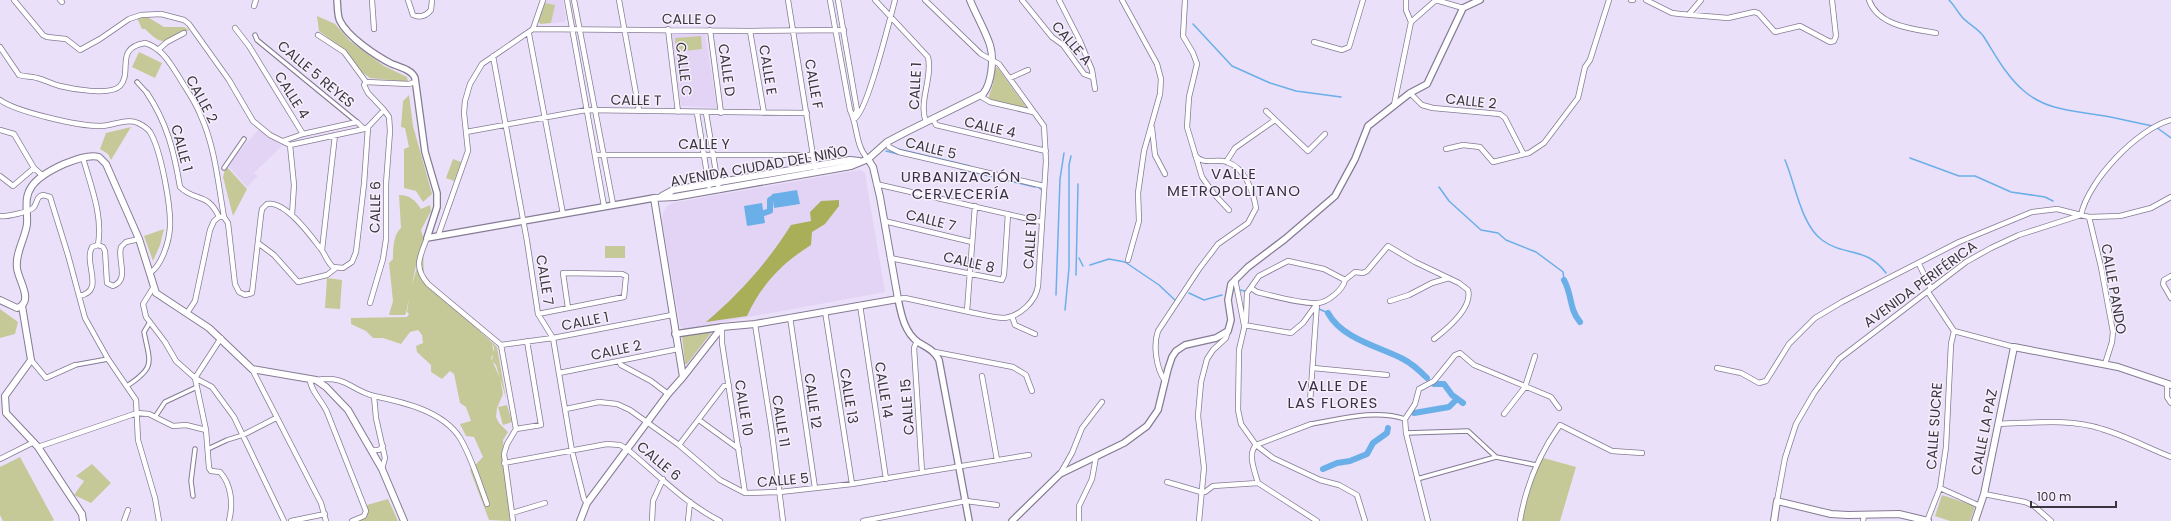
<svg xmlns="http://www.w3.org/2000/svg" width="2171" height="521" font-family="Poppins,sans-serif">
<style>
.built{fill:#e3d4f5}
.green{fill:#c5c997}
.forest{fill:#a9ae59}
.water{fill:#6aafe8}
.lines{fill:none;stroke-linecap:round;stroke-linejoin:round}
.stream{stroke:#6aafe8;stroke-width:1.5}
.canal{stroke:#6aafe8;stroke-width:6}
.pedestrian-casing{stroke:#857b93;stroke-width:5.5}
.minor-casing{stroke:#857b93;stroke-width:6}
.tertiary-casing{stroke:#857b93;stroke-width:8}
.secondary-casing{stroke:#857b93;stroke-width:8}
.pedestrian{stroke:#fff;stroke-width:3.5}
.minor{stroke:#fff;stroke-width:4.5}
.tertiary{stroke:#fff;stroke-width:5.5}
.secondary{stroke:#fff;stroke-width:6}
.labels{text-anchor:middle;dominant-baseline:central;stroke-width:3;stroke-linejoin:round;paint-order:stroke}
.street-label{font-size:14px;fill:#3a353f;stroke:#f5f0fb}
.neighbourhood-label{font-size:15px;letter-spacing:1px;fill:#3a3145;stroke:#f5f0fb}
</style>
<rect width="100%" height="100%" fill="#ebe0fa"/>
<path class="built" d="M547,0H563L566,17L565,22L551,23L554,5L545,3Z
M674,33H705L717,108L681,106L671,34Z
M259,129L282,146L254,173L258,176L247,187L227,165Z
M860,170L865,173L885,292L684,329L680,326L662,220L663,213L666,207L672,203Z"/>
<path class="green" d="M545,3L555,5L551,23L540,24L538,19Z
M146,16L164,27H184L189,30C166,41 165,49 145,29H142L137,18Z
M317,16L335,24L350,41L384,66L407,77L408,82L370,78L363,73L341,47L319,31Z
M701,36L702,49L676,52L675,38Z
M139,52L162,63L155,78L132,67Z
M997,67L1027,108L988,99L993,84L995,68Z
M409,95L413,126L432,194L423,202L416,191L404,188V149L409,147L405,128L401,127L403,101Z
M131,127L111,160L108,154L100,149L106,133Z
M453,159L461,162L454,181L446,178Z
M226,166L247,189L233,216L223,177Z
M399,195C410,195 415,200 421,209L430,205L431,211L421,230L424,240L418,256L406,313L405,315H389L393,301L389,263L393,259C393,251 393,234 401,228Z
M164,229L160,245L153,261L144,236Z
M423,246L424,280L497,347L506,398L496,365L492,361C492,354 497,350 492,344L494,353L491,358L500,378L503,394L497,408L496,417L499,423L508,432L503,440L510,521L489,520L470,470L483,457L474,437L466,436L460,424L471,421L466,407L460,403L454,374L450,371L442,379L431,372V365L417,352L416,346L423,343L422,335L418,330L410,332L401,344L383,338H373L366,331L351,324V318L407,317L409,314L407,312L410,292Z
M605,246H625V258H605Z
M327,278L342,280L340,309L325,308Z
M0,309L18,322L15,334L0,338Z
M710,331L711,333L687,364H685L682,336Z
M507,405L512,422L503,425L498,407Z
M20,457L54,520L52,521H3L0,515V467Z
M1540,457L1576,467L1560,521H1521Z
M92,464L111,483L91,503L74,495L84,481L76,476Z
M1942,495L1975,506L1970,521H1950L1935,516Z
M388,499L398,521H357L368,512L367,505Z"/>
<path class="forest" d="M839,200V206L825,224L812,232L811,245C781,264 762,284 747,316L706,322C739,294 768,262 791,225L811,221L810,212L821,201Z"/>
<path class="water" d="M797,190L800,204L774,208L772,194Z
M762,203L765,223L747,226L744,206Z"/>
<g class="lines">
<path class="stream" d="M1949,0C1954,5 1957,11 1962,17C1968,24 1979,29 1984,37C1996,56 2007,77 2024,91C2047,111 2076,111 2105,116C2121,119 2136,123 2153,126
M1193,24L1232,66L1270,83L1296,91L1341,97
M2156,127L2171,138
M898,149L970,166
M886,151L898,154
M1910,158L1959,176H1975L2011,192L2045,197L2053,201
M1785,160C1795,183 1801,225 1822,240C1845,257 1866,246 1886,273
M960,169L1035,187
M1038,187L1042,190
M1439,187L1449,201L1481,230L1498,233L1506,240L1536,252L1563,272L1564,280
M1079,258L1083,266
M1090,265L1109,259L1125,262L1159,285L1176,301
M1076,275L1078,184
M1240,290L1245,291
M1189,293L1204,300L1222,295
M1056,295L1060,179L1064,153
M1319,309L1328,313
M1065,310L1069,268V165L1071,156"/>
<path class="canal" d="M764,213L770,211V200L773,198
M1564,280C1572,294 1569,309 1580,322
M1328,313C1342,339 1380,347 1403,359C1413,364 1420,371 1427,378
M1434,384H1444L1452,395L1463,403
M1414,413L1449,407L1457,399
M1323,469L1337,463L1350,461L1367,454L1373,443L1387,433L1388,428"/>
<g class="pedestrian-casing">
<path id="pedestrian" d="M255,35L257,40L357,122
M137,82L147,93
M224,168L244,139
M75,365L108,359
M127,386C156,367 150,363 144,332L150,322
M155,417L165,402L197,387
M1311,424C1341,419 1375,409 1405,419
M1406,433L1468,431L1496,457
M208,449L227,440L243,435
M1417,479L1496,457L1536,465
M193,496L191,481L195,449"/>
</g>
<g class="minor-casing">
<path id="minor" d="M14,0L43,35L47,37L66,39L80,50L100,39L129,19L141,15L161,14L184,20L189,24L229,80L253,121L270,135L290,145L294,185L292,215
M60,0L62,2
M372,0L374,29
M408,0L413,15C420,18 426,16 431,10L432,0
M567,0L604,206
M574,0L613,204
M619,0L639,110
M788,0L815,168
M830,0L850,110C858,126 855,146 868,159
M838,0L857,110L854,117
M875,0L928,57C933,78 918,102 926,122
M1022,0L1052,37L1063,45L1084,74L1092,77
M1059,0L1080,41L1092,70L1095,89
M1122,0L1157,64L1161,79L1160,94L1144,151L1138,193L1139,221L1128,260
M1185,0L1183,36L1193,53L1197,64L1189,97L1187,127L1202,177L1214,194L1229,210
M1436,0L1463,8
M1631,0H1633
M1646,0L1672,13L1680,14L1728,18L1754,12L1758,13L1775,32L1800,26L1830,42L1834,41L1836,36L1832,0
M1869,0C1878,26 1913,29 1936,33
M254,6L256,0
M1690,13L1701,0
M1411,22L1436,0
M235,28L249,46L303,134
M533,29L750,31L844,30
M668,29L678,112
M710,30L721,113
M750,31L764,113
M529,34L563,214
M318,35L344,52L366,82
M1314,42L1342,50L1349,47L1363,0
M0,47L19,75C25,77 31,76 37,78C45,80 52,84 60,86C72,89 110,96 120,86C133,72 114,48 145,43C162,48 170,63 179,77C186,89 195,101 200,114C215,146 218,183 224,217
M158,50L167,42L184,33
M493,56L527,241L538,314L553,338L572,451L584,499L587,503
M1010,78L1028,70
M147,93C167,123 174,151 180,187C195,202 208,192 219,217
M1410,93L1422,105L1433,108L1500,114L1505,118L1523,153
M980,96L990,102L1033,112
M0,100C17,112 78,126 100,126C112,126 126,118 138,123C142,125 148,129 150,132C161,150 171,206 170,227C169,242 162,265 150,273
M1394,105L1411,22L1406,10V0
M1266,111L1308,151L1325,134
M697,113L709,186
M706,113L719,190
M854,119C867,114 890,18 895,0
M933,119L936,125L1046,151
M1152,128L1155,155L1165,174
M0,130L14,134L34,168L43,176
M466,132L586,110L807,113
M283,141L303,134L357,122L364,129
M887,142L889,147L899,152L1044,186
M290,145L364,129L368,127L384,110L368,93L364,85L366,82L409,84L415,82
M1446,149L1463,145L1480,147L1493,162L1529,153L1544,143L1578,98L1585,67L1590,60L1609,0
M595,155H813
M83,158C91,187 103,215 98,245
M1226,162L1235,148L1275,120
M0,176L13,186L34,168
M876,184L1042,222
M0,216C6,217 30,212 34,207C38,201 36,197 43,195L50,197L68,255L85,318L108,359L136,400L138,440L155,498L159,521
M2089,217L2101,267L2113,332L2112,342L2105,364
M884,221L972,242
M438,236L468,151L464,113L465,101L470,84L482,64L533,29L543,0
M427,238C420,257 413,266 428,284L501,345L516,429
M258,243L274,255L298,282L327,275L336,268
M322,250L335,135
M890,258L1002,280L1004,275L1008,214
M1919,264L1931,289
M2171,276L2164,280L2163,284L2171,298
M1235,279L1244,325
M153,288L143,304L146,317L165,342L176,361L195,378L212,387L234,417L284,521
M1251,288L1257,292C1273,296 1301,304 1317,303C1327,303 1343,290 1345,280
M1928,292L1954,331L2014,347
M79,296C106,291 83,264 92,247L98,245L103,247L105,251L107,283L113,286C130,280 117,259 121,247L126,242L139,239
M898,299L905,298C928,303 951,308 974,313C984,315 995,318 1005,318C1020,316 1036,301 1038,286L1046,161L1044,126L999,64L981,54L925,0
M1390,301L1409,295L1432,283L1449,278
M370,303L383,259L386,239V184L390,131L389,117L384,110
M860,305L886,479
M825,311L852,484
M967,311L975,206
M187,313L195,301L210,230L214,221L219,217H224L228,223L235,284L239,292L245,295L252,293L261,215L262,209L267,204C285,200 311,236 321,249C325,254 327,262 333,267L343,268L352,262L356,252L364,184L368,127
M538,314L624,297L626,276L622,274L563,273L568,308
M1012,316L1015,325L1035,334
M790,317L815,488
M755,324L772,433L783,521
M1244,325L1291,333L1303,323L1316,305
M722,327V343L745,493
M221,338L195,378L206,430L209,468L211,471L220,472C232,485 233,505 229,521
M917,341L914,348L922,472
M501,345L553,338L672,315
M935,352L1013,367L1026,375L1032,391
M31,360L46,378L75,365
M619,361L621,365L651,381L668,394
M1313,368L1387,375
M1717,368L1741,373L1759,383L1766,381L1789,344L1815,318L1842,302L1959,242L2032,212L2057,209L2089,217L2120,216L2151,208L2171,197
M252,369L321,503L326,521
M559,373L678,349
M982,376L997,460
M310,379C310,390 322,401 327,412L366,511L364,516L352,521
M316,380C347,375 350,390 374,396C403,402 443,411 460,438C472,458 479,483 487,504
M1165,381C1156,368 1153,345 1158,331L1199,269L1218,244L1248,223L1256,208C1253,191 1245,168 1227,162C1216,158 1203,166 1195,155
M2167,384V397L2171,403
M374,396L376,418L385,458L382,469
M1310,402L1317,303
M566,409L599,402L617,404L630,410L679,445L720,480L745,493L780,492L852,484L1029,455
M1504,414L1525,387L1535,356
M699,420L739,449
M1998,424C2032,423 2070,418 2102,429C2126,436 2148,448 2171,457
M516,429L541,425L527,341
M243,435L276,418
M679,445L724,386L729,385
M1256,445L1311,424
M1256,445C1247,454 1255,472 1258,483
M38,447L137,413L149,414L173,426L186,425L206,430
M372,450H379L383,446
M0,459L34,442
M504,463L607,444L620,445L627,449C657,474 686,504 720,521
M1060,474L1072,453L1082,428L1102,402
M1167,482L1201,492H1205L1213,486L1258,483L1317,521
M1940,488L1980,506
M1984,494L2025,502L2034,506L2051,521
M1777,501L1785,458L1796,424L1814,393L1839,359L1966,262L1991,248L2019,235L2081,215C2088,181 2137,129 2171,120
M512,513L545,503
M124,521L128,510
M291,521L325,514
M513,521L504,454L507,444L516,429
M652,521L653,501L663,479
M688,521L690,502
M863,521L966,501L997,505
M1079,521V506L1092,479L1096,457
M1199,521L1204,468L1198,416L1201,382L1207,359L1213,350L1226,338L1228,331
M1365,521L1357,495L1339,485L1320,480L1273,458L1256,445L1241,424L1238,410L1239,350L1246,320L1247,293L1259,276L1288,261L1324,269L1345,280L1355,272L1363,273L1367,271L1388,246L1415,262L1459,283L1468,290C1473,308 1447,329 1434,339
M1428,521L1406,433L1405,419L1415,404L1419,389L1434,381L1455,355L1460,353L1474,365L1551,397L1559,408
M1520,521C1526,485 1539,454 1560,425L1612,451L1642,453
M1863,521L1864,515
M1927,521L1940,488L1946,447L1951,344L1954,331"/>
</g>
<g class="tertiary-casing">
<path id="tertiary" d="M337,0C338,7 337,15 340,21C348,37 376,56 392,64C400,67 412,70 415,78L425,152L437,193V207L427,238L654,198
M898,299C901,313 904,332 918,342C927,348 934,350 939,360L969,521
M675,334L722,327
M1012,521L1060,474L1124,443L1147,426L1158,410L1168,369L1172,357L1176,351L1185,345L1216,338L1228,331L1231,320L1228,300L1231,284L1248,267L1285,239L1335,196L1355,159L1368,126L1410,93L1427,84L1463,8L1480,0"/>
</g>
<g class="secondary-casing">
<path id="secondary" d="M662,196L673,190L850,160L859,161
M0,300L17,308C35,302 18,280 17,268C15,253 25,239 27,224C28,211 23,198 32,186C39,176 53,169 64,164C74,160 89,154 99,157L106,164L139,239L156,293L209,328L252,369L316,380L326,387L348,410L382,469L404,521
M22,306L31,360L5,396L6,413L38,447L82,514L83,521
M683,377L722,327L755,324L898,299L880,197L873,167L868,159
M580,521L587,503L668,394L683,377L654,198L675,197L851,166L868,159L887,142L906,132L983,94C992,83 994,58 990,45C985,30 976,15 970,0
M1774,521L1777,501L1831,514L1848,515L1899,514L1928,521
M1975,521L1984,494L2014,347L2118,367L2171,385"/>
</g>
<use href="#pedestrian" class="pedestrian"/>
<use href="#minor" class="minor"/>
<use href="#tertiary" class="tertiary"/>
<use href="#secondary" class="secondary"/>
</g>
<g class="labels">
<g class="street-label">
<text transform="translate(689 19) rotate(1)">CALLE O</text>
<text transform="translate(1072 43) rotate(49)">CALLE A</text>
<text transform="translate(684 69) rotate(83)">CALLE C</text>
<text transform="translate(727 70) rotate(82)">CALLE D</text>
<text transform="translate(768 70) rotate(81)">CALLE E</text>
<text transform="translate(316 74) rotate(40)">CALLE 5 REYES</text>
<text transform="translate(814 84) rotate(80)">CALLE F</text>
<text transform="translate(915 86) rotate(-87)">CALLE 1</text>
<text transform="translate(292 95) rotate(58)">CALLE 4</text>
<text transform="translate(202 99) rotate(62)">CALLE 2</text>
<text transform="translate(636 100) rotate(1)">CALLE T</text>
<text transform="translate(1471 101) rotate(6)">CALLE 2</text>
<text transform="translate(990 127) rotate(13)">CALLE 4</text>
<text x="704" y="144">CALLE Y</text>
<text transform="translate(182 148) rotate(75)">CALLE 1</text>
<text transform="translate(931 148) rotate(14)">CALLE 5</text>
<text transform="translate(759 166) rotate(-10)">AVENIDA CIUDAD DEL NIÑO</text>
<text transform="translate(375 207) rotate(-89)">CALLE 6</text>
<text transform="translate(931 220) rotate(14)">CALLE 7</text>
<text transform="translate(1030 241) rotate(-86)">CALLE 10</text>
<text transform="translate(969 262) rotate(13)">CALLE 8</text>
<text transform="translate(545 280) rotate(81)">CALLE 7</text>
<text transform="translate(1920 284) rotate(-36)">AVENIDA PERIFÉRICA</text>
<text transform="translate(2114 289) rotate(80)">CALLE PANDO</text>
<text transform="translate(585 321) rotate(-11)">CALLE 1</text>
<text transform="translate(616 350) rotate(-12)">CALLE 2</text>
<text transform="translate(884 390) rotate(81)">CALLE 14</text>
<text transform="translate(849 396) rotate(81)">CALLE 13</text>
<text transform="translate(813 401) rotate(82)">CALLE 12</text>
<text transform="translate(907 407) rotate(-94)">CALLE 15</text>
<text transform="translate(744 408) rotate(81)">CALLE 10</text>
<text transform="translate(781 421) rotate(81)">CALLE 11</text>
<text transform="translate(1934 426) rotate(-86)">CALLE SUCRE</text>
<text transform="translate(1984 432) rotate(-79)">CALLE LA PAZ</text>
<text transform="translate(659 461) rotate(40)">CALLE 6</text>
<text transform="translate(783 480) rotate(-5)">CALLE 5</text>
</g>
<g class="neighbourhood-label">
<text x="1234" y="173">VALLE<tspan x="1234" dy="17">METROPOLITANO</tspan></text>
<text x="961" y="176">URBANIZACIÓN<tspan x="961" dy="17">CERVECERÍA</tspan></text>
<text x="1333" y="385">VALLE DE<tspan x="1333" dy="17">LAS FLORES</tspan></text>
</g>
</g>
<path d="M2031 501v6h85v-6" fill="none" stroke="#3a353f" stroke-width="2"/>
<text x="2037" y="501" font-size="12" fill="#3a353f" stroke="#f5f0fb" stroke-width="3" paint-order="stroke">100 m</text>
</svg>
